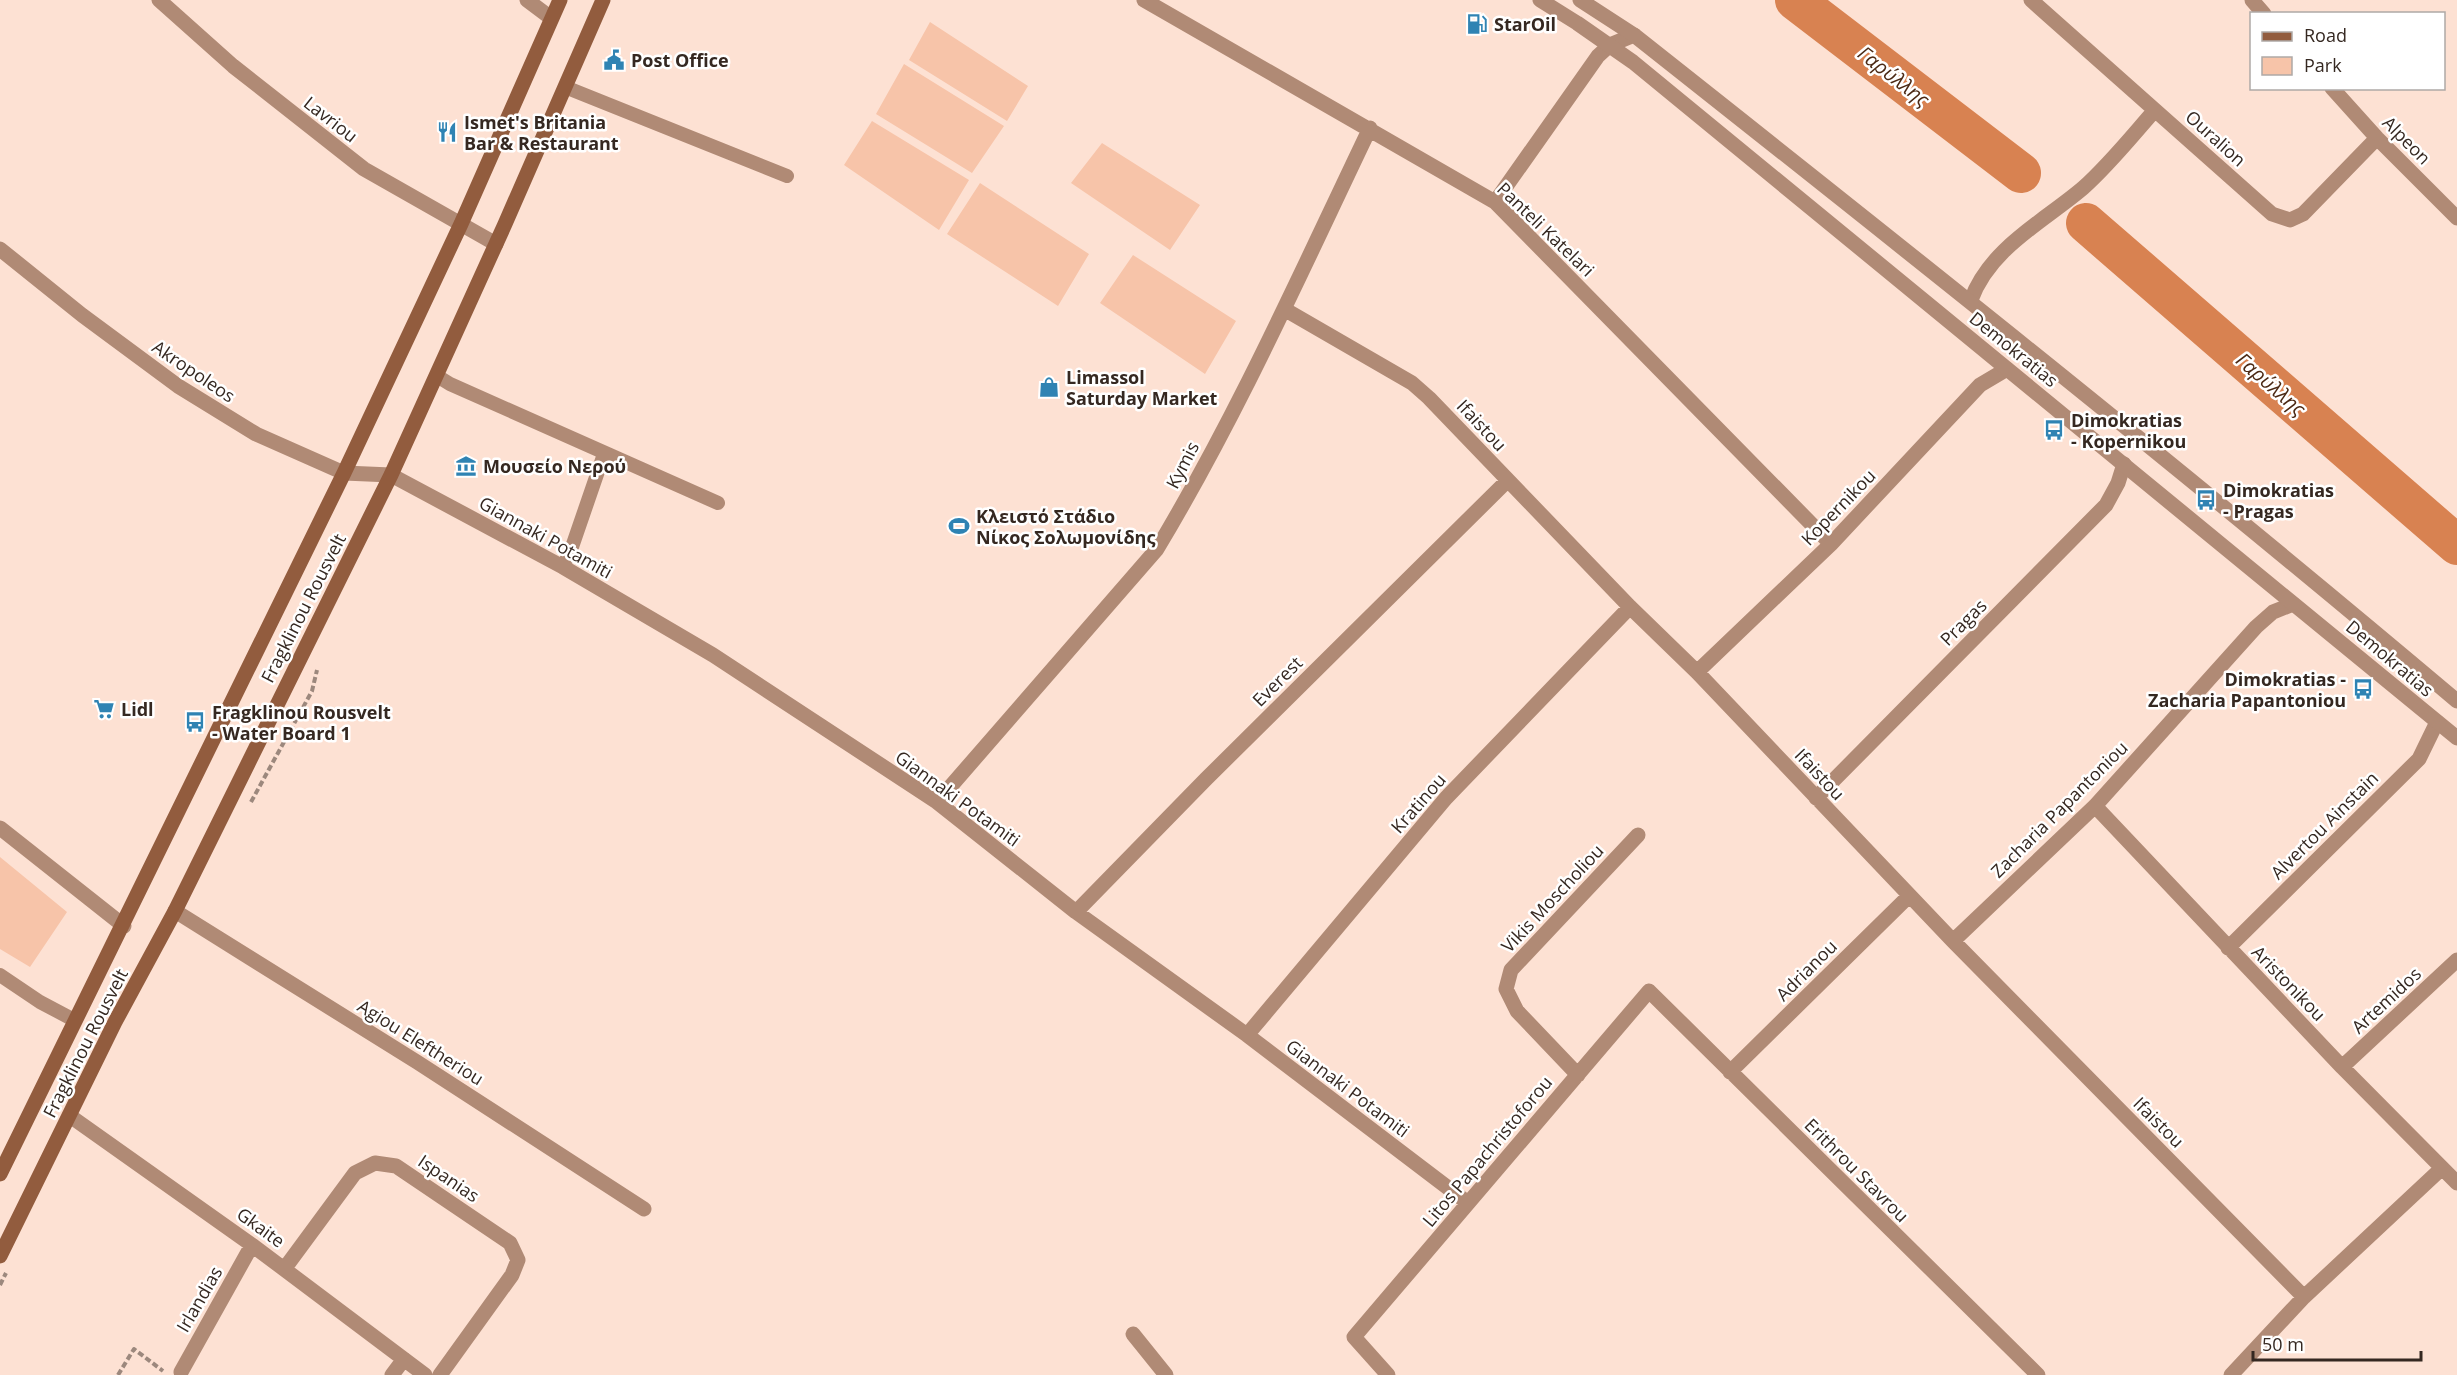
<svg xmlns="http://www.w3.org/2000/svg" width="2457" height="1375" font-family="'Open Sans',sans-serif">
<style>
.green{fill:#f7c4a9}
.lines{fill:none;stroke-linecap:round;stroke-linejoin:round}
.river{stroke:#d88251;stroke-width:40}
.path{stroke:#9c887d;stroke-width:4;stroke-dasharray:6 3;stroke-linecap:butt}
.service{stroke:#b08a75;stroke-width:14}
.minor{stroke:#b08a75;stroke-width:15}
.tertiary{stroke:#b08a75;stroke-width:15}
.secondary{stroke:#925c3e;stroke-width:15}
.labels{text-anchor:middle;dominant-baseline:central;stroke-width:5;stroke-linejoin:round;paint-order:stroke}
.poi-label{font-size:18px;font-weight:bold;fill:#352821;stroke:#fff;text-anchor:start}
.street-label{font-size:18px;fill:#352821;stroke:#fff}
.water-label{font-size:20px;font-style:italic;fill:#4c2914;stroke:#fff}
</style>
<rect width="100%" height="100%" fill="#fde1d3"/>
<path class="green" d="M930,22L1028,86L1007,121L909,60Z
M904,64L1004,126L972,173L876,114Z
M872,121L969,180L939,230L844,165Z
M1102,143L1200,205L1170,250L1071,183Z
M980,183L1089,254L1058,306L947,234Z
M1133,255L1236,321L1205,374L1100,303Z
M0,857L67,912L30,967L0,949Z"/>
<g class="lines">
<path class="river" d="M1795,0L2021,173
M2086,223L2457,545"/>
<path class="path" d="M251,802L312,691L317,670
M0,1285L6,1273
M118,1375L134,1349L163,1371"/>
<path class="service" d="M565,87L787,176
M437,376L450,384L718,503
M563,567L572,547L604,454
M0,975L40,1002L74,1020"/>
<path class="minor" d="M159,0L233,66L364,169L496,244
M527,0L551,18
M1144,0L1495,202L1831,544
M2031,0L2272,214L2290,220L2303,214L2377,138
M2252,0L2264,14
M2332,88L2377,138L2457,218
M1495,202L1598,56L1610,45L1634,35
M0,249L82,315L178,386L256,434L344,473L391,475L563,567L713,655L937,802L1076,912L1247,1035L1468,1203
M1971,300C1990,248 2043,222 2083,188C2109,165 2132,136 2155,110
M1284,309L1412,383L1429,398L1630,607L1697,672L1953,941L2304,1297
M1697,672L1831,544L1980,385L2007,369
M1816,798L2106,505L2118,483L2124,464
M937,802L1157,549C1238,414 1302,270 1370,128
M2095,806L2342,1067L2457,1183
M0,828L124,926
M175,911L417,1062L644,1209
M1076,912L1206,779L1507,481
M1953,941L2095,806L2256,627L2273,612L2293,604
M2228,948L2419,759L2437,722
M1247,1035L1446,798L1630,607
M2342,1067L2457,960
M1730,1072L1909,896
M1578,1075L1517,1011L1506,989L1511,970L1638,835
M70,1116L252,1245L425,1375
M285,1268L355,1173L375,1163L396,1166L510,1243L518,1260L512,1275L440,1375
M1133,1334L1166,1375
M181,1372L252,1245
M392,1375L404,1359
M1388,1375L1354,1337L1649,991L2038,1375
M2231,1375L2304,1297L2441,1169"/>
<path class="tertiary" d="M1540,0L1577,23L1633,62L2457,738
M1580,0L1634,35C1911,254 2187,473 2457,701"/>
<path class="secondary" d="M0,1174L344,473L461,224L560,0
M0,1256L115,1022L175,911L391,475L505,224L603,0"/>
</g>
<defs>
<g id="fuel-bare" transform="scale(1.62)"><path d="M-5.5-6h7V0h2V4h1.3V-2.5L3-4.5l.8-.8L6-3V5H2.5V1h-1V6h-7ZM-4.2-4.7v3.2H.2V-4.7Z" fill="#2f83b3" stroke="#fff" stroke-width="2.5" paint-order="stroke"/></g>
<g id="civic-bare" transform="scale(1.62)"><path d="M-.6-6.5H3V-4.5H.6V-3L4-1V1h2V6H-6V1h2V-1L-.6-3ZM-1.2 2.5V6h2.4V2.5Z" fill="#2f83b3" stroke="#fff" stroke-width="2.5" paint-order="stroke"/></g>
<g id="restaurant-bare" transform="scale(1.62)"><path d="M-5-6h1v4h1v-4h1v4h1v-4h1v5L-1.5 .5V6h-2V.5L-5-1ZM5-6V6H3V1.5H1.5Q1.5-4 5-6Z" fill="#2f83b3" stroke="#fff" stroke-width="2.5" paint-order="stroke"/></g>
<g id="shop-bare" transform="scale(1.62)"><path d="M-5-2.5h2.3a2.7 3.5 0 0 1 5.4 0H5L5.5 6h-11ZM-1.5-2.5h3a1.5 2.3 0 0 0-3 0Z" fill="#2f83b3" stroke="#fff" stroke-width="2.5" paint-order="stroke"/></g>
<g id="bus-bare" transform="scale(1.62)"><path d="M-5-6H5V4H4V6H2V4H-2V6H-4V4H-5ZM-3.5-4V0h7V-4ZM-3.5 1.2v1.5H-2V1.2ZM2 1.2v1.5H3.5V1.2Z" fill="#2f83b3" stroke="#fff" stroke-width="2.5" paint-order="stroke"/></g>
<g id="museum-bare" transform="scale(1.62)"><path d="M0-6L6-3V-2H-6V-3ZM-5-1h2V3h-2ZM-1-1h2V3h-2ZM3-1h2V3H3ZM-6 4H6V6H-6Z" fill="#2f83b3" stroke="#fff" stroke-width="2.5" paint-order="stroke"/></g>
<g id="stadium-bare" transform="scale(1.62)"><path d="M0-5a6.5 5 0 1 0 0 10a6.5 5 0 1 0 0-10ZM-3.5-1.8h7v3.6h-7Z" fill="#2f83b3" stroke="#fff" stroke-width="2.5" paint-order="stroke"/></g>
<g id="supermarket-bare" transform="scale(1.62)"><path d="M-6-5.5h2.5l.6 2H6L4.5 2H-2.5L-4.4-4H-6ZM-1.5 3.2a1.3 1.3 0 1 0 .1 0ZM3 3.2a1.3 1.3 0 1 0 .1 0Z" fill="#2f83b3" stroke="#fff" stroke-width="2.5" paint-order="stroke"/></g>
</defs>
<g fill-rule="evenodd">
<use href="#fuel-bare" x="1477" y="24"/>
<use href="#civic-bare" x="614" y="60"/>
<use href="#restaurant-bare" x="447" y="132"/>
<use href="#shop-bare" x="1049" y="387"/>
<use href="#bus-bare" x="2054" y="430"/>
<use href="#museum-bare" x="466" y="466"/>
<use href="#bus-bare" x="2206" y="500"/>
<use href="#stadium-bare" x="959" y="526"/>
<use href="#bus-bare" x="2363" y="689"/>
<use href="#supermarket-bare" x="104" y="709"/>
<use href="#bus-bare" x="195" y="722"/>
</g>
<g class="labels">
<g class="poi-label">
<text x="1494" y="24">StarOil</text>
<text x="631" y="60">Post Office</text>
<text x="464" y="122">Ismet's Britania<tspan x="464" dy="21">Bar &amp; Restaurant</tspan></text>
<text x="1066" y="377">Limassol<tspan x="1066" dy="21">Saturday Market</tspan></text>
<text x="2071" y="420">Dimokratias<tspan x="2071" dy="21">- Kopernikou</tspan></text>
<text x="483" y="466">Μουσείο Νερού</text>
<text x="2223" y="490">Dimokratias<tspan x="2223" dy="21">- Pragas</tspan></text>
<text x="976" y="516">Κλειστό Στάδιο<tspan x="976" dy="21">Νίκος Σολωμονίδης</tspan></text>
<text x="2346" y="679" text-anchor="end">Dimokratias -<tspan x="2346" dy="21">Zacharia Papantoniou</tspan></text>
<text x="121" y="709">Lidl</text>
<text x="212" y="712">Fragklinou Rousvelt<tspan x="212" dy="21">- Water Board 1</tspan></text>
</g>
<g class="street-label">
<text transform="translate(331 119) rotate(38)">Lavriou</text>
<text transform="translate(2216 138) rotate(42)">Ouralion</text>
<text transform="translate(2407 140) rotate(45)">Alpeon</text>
<text transform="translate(1546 229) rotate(44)">Panteli Katelari</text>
<text transform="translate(2014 349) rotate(39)">Demokratias</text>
<text transform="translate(194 371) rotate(34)">Akropoleos</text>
<text transform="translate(1482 425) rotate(47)">Ifaistou</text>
<text transform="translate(1182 465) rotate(-63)">Kymis</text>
<text transform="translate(1838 507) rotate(-46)">Kopernikou</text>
<text transform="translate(546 537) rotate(29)">Giannaki Potamiti</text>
<text transform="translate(303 608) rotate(-63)">Fragklinou Rousvelt</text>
<text transform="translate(1963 622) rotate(-45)">Pragas</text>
<text transform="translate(2390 658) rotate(40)">Demokratias</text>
<text transform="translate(1277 681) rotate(-45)">Everest</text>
<text transform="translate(1820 774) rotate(47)">Ifaistou</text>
<text transform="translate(958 798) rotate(36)">Giannaki Potamiti</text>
<text transform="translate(1418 803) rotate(-49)">Kratinou</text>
<text transform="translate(2059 809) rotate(-45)">Zacharia Papantoniou</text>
<text transform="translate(2324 825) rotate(-45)">Alvertou Ainstain</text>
<text transform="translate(1552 898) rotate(-47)">Vikis Moscholiou</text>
<text transform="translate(1806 970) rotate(-45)">Adrianou</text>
<text transform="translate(2289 983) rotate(46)">Aristonikou</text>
<text transform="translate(2386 1000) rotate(-43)">Artemidos</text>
<text transform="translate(421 1042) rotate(32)">Agiou Eleftheriou</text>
<text transform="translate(85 1043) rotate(-63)">Fragklinou Rousvelt</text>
<text transform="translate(1348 1088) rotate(37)">Giannaki Potamiti</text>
<text transform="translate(2159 1122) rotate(45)">Ifaistou</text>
<text transform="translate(1487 1151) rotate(-50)">Litos Papachristoforou</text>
<text transform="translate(1857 1170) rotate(45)">Erithrou Stavrou</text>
<text transform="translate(449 1178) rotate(34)">Ispanias</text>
<text transform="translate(261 1227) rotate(36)">Gkaite</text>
<text transform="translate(199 1299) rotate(-60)">Irlandias</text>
</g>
<g class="water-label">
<text transform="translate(1894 76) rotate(38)">Γαρύλλης</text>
<text transform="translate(2271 384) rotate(41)">Γαρύλλης</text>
</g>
</g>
<rect x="2250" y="12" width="195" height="78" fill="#ffffff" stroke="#aea9a6" stroke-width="1.5"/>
<rect x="2262" y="32" width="30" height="9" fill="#925c3e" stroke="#aea9a6" stroke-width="1.5"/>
<text x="2304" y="42" font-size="18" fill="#352821">Road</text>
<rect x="2262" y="57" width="30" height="18" fill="#f7c4a9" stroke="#aea9a6" stroke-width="1.5"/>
<text x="2304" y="72" font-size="18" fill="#352821">Park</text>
<path d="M2253 1351v9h168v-9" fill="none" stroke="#352821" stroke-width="3"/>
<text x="2262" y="1351" font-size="18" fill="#352821" stroke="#ffffff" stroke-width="4.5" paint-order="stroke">50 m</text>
</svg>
